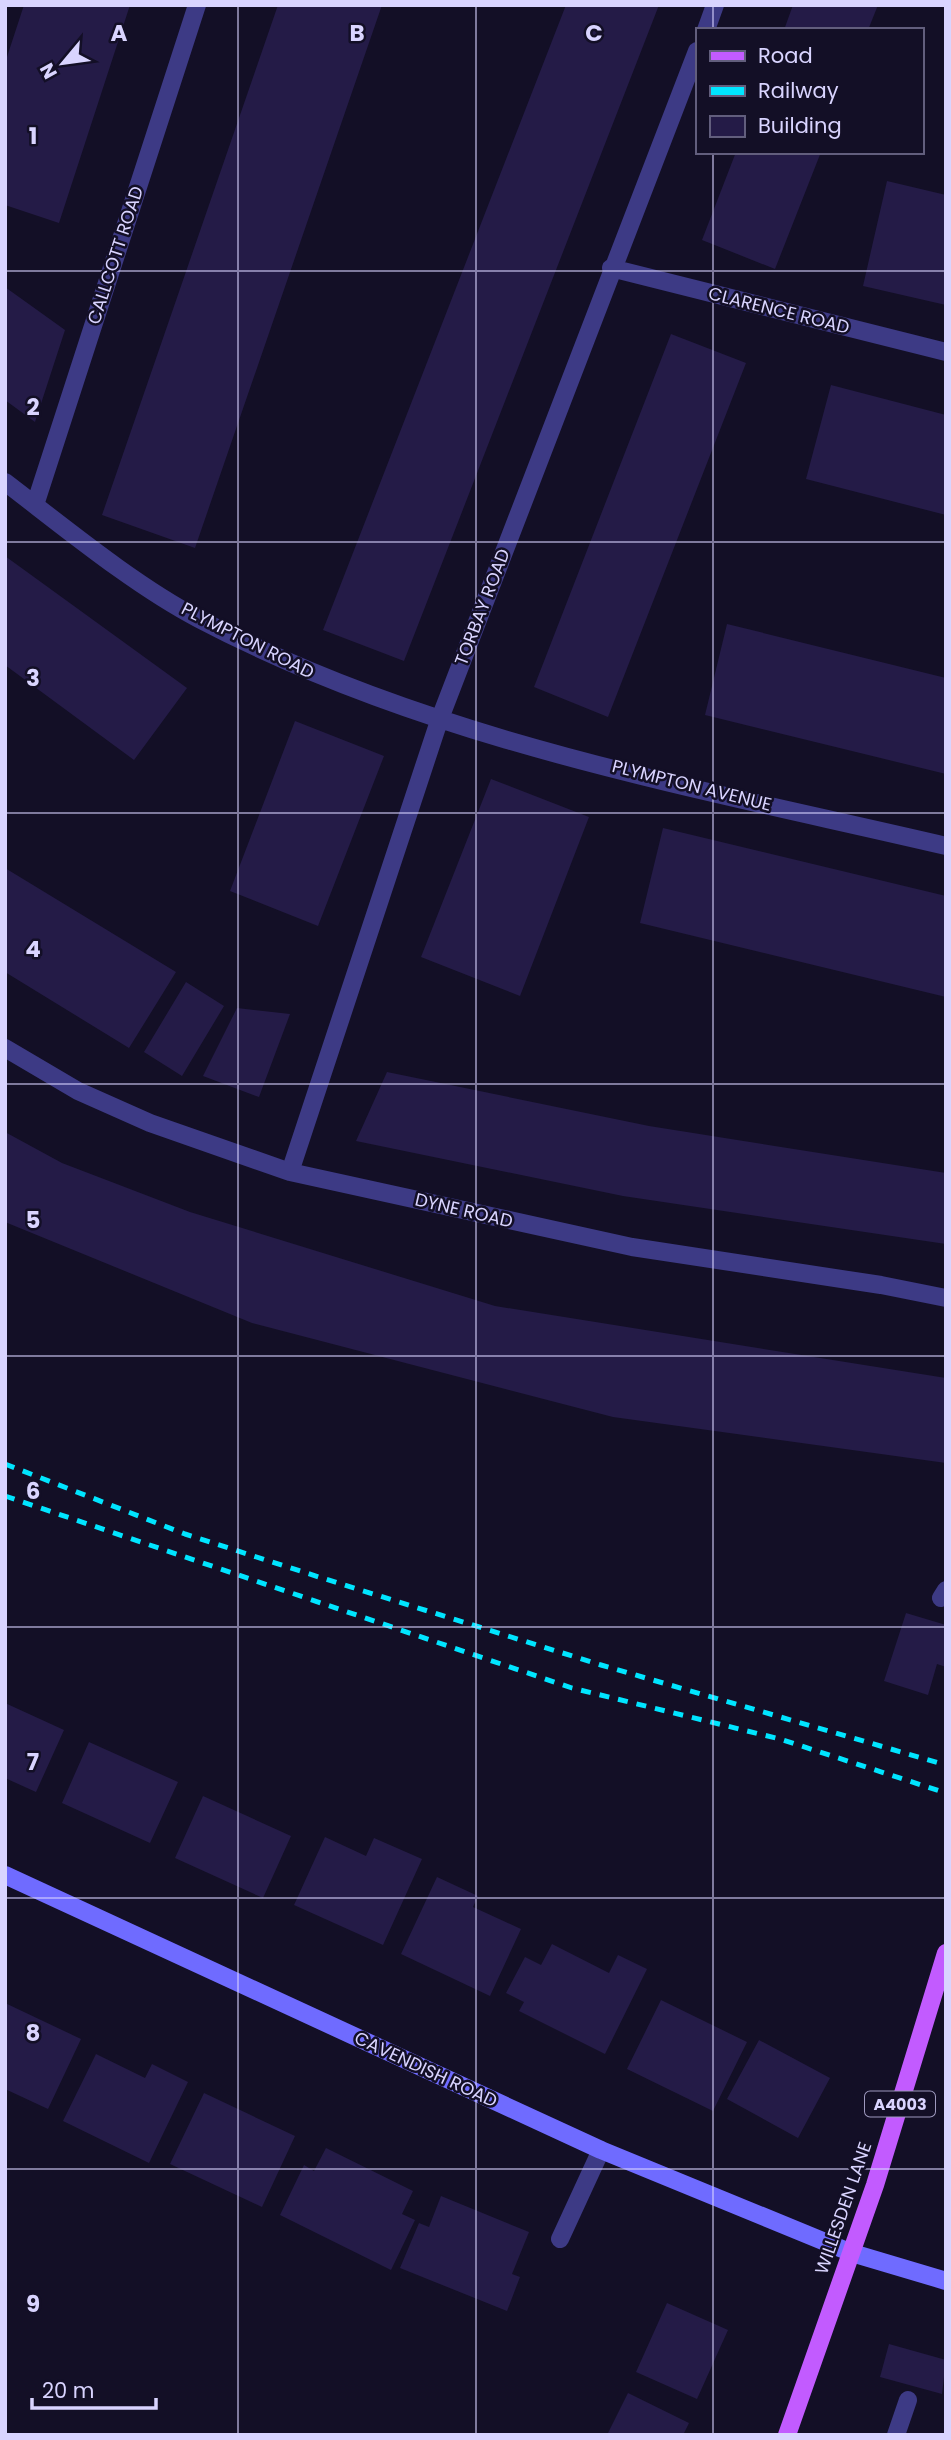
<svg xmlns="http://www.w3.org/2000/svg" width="951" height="2440" font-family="Poppins,sans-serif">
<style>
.building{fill:#241b47}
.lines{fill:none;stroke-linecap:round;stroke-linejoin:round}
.lane{stroke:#3d3a85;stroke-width:18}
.street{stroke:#3d3a85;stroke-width:18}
.secondary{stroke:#6f6bff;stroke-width:18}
.primary{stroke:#c25bff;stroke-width:18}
.rail{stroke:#00e5ff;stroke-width:5;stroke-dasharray:10 9;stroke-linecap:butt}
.grid{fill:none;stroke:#d9d4ff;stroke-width:2;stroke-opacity:0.55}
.labels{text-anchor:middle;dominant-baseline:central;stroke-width:5;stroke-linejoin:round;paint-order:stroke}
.shield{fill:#130f26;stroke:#9e99be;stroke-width:2}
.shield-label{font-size:16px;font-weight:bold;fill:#d9d4ff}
.street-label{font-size:18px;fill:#d9d4ff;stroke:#130f26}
.grid-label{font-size:23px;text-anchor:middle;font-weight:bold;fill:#d9d4ff;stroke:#130f26;stroke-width:5;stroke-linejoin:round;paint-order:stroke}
</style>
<rect width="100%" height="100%" fill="#130f26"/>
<path class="building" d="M24,5H130L59,223L5,205V63Z
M278,5H382L195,548L102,515Z
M566,5H659L404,661L323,630Z
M793,5H878L868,30H784Z
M736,152H821L775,269L702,240Z
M887,181L946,195V305L863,286Z
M5,287L65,330L35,422L5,400Z
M671,334L746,363L608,717L534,687Z
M831,385L946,415V515L806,479Z
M5,556L187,688L134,760L5,665Z
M727,624L946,678V774L705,715Z
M295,721L384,756L318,926L230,891Z
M491,779L589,817L520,996L421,957Z
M663,828L946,896V997L640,923Z
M5,868L176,972L129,1048L5,972Z
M186,982L224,1006L182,1076L144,1052Z
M237,1008L290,1014L259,1097L203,1076Z
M387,1072L649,1126L946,1173V1244L623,1196L356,1141Z
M5,1132L62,1163L190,1212L495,1306L946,1378V1463L613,1417L252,1323L5,1222Z
M906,1613L946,1625V1667L937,1664L928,1695L884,1681Z
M5,1703L64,1730L36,1792L5,1778Z
M89,1742L178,1782L150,1843L62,1803Z
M203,1796L291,1836L263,1898L175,1858Z
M325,1837L366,1856L374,1838L422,1859L383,1945L294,1905Z
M437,1877L478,1896L473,1907L521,1929L490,1996L401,1954Z
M552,1944L609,1973L618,1955L647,1969L605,2054L519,2011L524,2002L506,1993L525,1957L541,1965Z
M661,2000L747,2042L713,2111L627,2069Z
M5,2003L81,2039L48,2109L5,2089Z
M759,2040L830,2078L798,2138L727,2099Z
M96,2054L145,2078L152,2064L188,2082L149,2163L63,2121Z
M204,2093L295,2136L262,2207L170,2164Z
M326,2148L413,2191L402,2214L415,2220L391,2270L280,2215L304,2165L314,2171Z
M441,2196L529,2232L512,2274L520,2277L507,2311L400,2268L419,2223L429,2227Z
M667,2303L728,2330L697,2399L636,2372Z
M889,2344L946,2360L942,2394L880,2377Z
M628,2393L689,2423L683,2435H607Z"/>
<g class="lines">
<path class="lane" d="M941,1598L946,1590
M560,2239L601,2150
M896,2435L908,2400"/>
<path class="street" d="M706,30L715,5
M611,268L946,352
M5,482C64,527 134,585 199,619C431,741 693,787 946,846
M35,505L197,5
M5,1048L78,1091L150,1123L290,1172L632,1247L881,1285L946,1298
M290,1172L439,721L697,51"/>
<path class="secondary" d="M5,1875L601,2150L852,2253L946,2281"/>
<path class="primary" d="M787,2435L875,2185L946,1953"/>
<path class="rail" d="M5,1464L185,1534L322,1578L601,1665L946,1765
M5,1496L572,1688L780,1739L946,1793"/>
</g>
<path class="grid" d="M238,5V2435M476,5V2435M713,5V30M713,152V2435M5,271H946M5,542H946M5,813H946M5,1084H946M5,1356H946M5,1627H946M5,1898H946M5,2169H946"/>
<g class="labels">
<rect class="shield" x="865" y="2091.5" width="70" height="25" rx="5"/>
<g class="shield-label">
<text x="900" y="2104">A4003</text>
</g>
<g class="street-label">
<text transform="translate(115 255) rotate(-72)">CALLCOTT ROAD</text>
<text transform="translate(779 310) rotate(14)">CLARENCE ROAD</text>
<text transform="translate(482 607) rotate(-69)">TORBAY ROAD</text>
<text transform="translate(248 640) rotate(27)">PLYMPTON ROAD</text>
<text transform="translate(692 785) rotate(14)">PLYMPTON AVENUE</text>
<text transform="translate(464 1210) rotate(13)">DYNE ROAD</text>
<text transform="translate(426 2069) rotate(25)">CAVENDISH ROAD</text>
<text transform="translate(843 2208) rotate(-71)">WILLESDEN LANE</text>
</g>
</g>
<g class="grid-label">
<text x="119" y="41">A</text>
<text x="357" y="41">B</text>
<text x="594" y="41">C</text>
<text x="33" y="144">1</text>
<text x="33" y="415">2</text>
<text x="33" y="686">3</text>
<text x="33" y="957">4</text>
<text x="33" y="1228">5</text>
<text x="33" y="1499">6</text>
<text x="33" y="1770">7</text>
<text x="33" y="2041">8</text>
<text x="33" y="2312">9</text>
</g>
<rect width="951" height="2440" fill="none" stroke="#d9d4ff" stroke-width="14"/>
<rect x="696" y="28" width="228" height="126" fill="#130f26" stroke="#625e7d" stroke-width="2"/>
<rect x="710" y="51" width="35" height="10" fill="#c25bff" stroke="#625e7d" stroke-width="2"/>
<text x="758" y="63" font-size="21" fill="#d9d4ff">Road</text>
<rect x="710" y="86" width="35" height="10" fill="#00e5ff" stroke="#625e7d" stroke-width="2"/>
<text x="758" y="98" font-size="21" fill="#d9d4ff">Railway</text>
<rect x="710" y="116" width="35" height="21" fill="#241b47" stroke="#625e7d" stroke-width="2"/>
<text x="758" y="133" font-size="21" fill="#d9d4ff">Building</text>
<g transform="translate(63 63) rotate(241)" stroke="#130f26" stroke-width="5" paint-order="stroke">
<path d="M0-5L12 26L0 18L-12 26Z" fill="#d9d4ff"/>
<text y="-10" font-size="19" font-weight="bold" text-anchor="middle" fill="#d9d4ff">N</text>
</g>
<path d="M32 2398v10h124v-10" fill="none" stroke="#d9d4ff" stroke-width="3.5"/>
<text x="42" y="2398" font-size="21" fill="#d9d4ff" stroke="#130f26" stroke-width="5" paint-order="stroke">20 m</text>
</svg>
